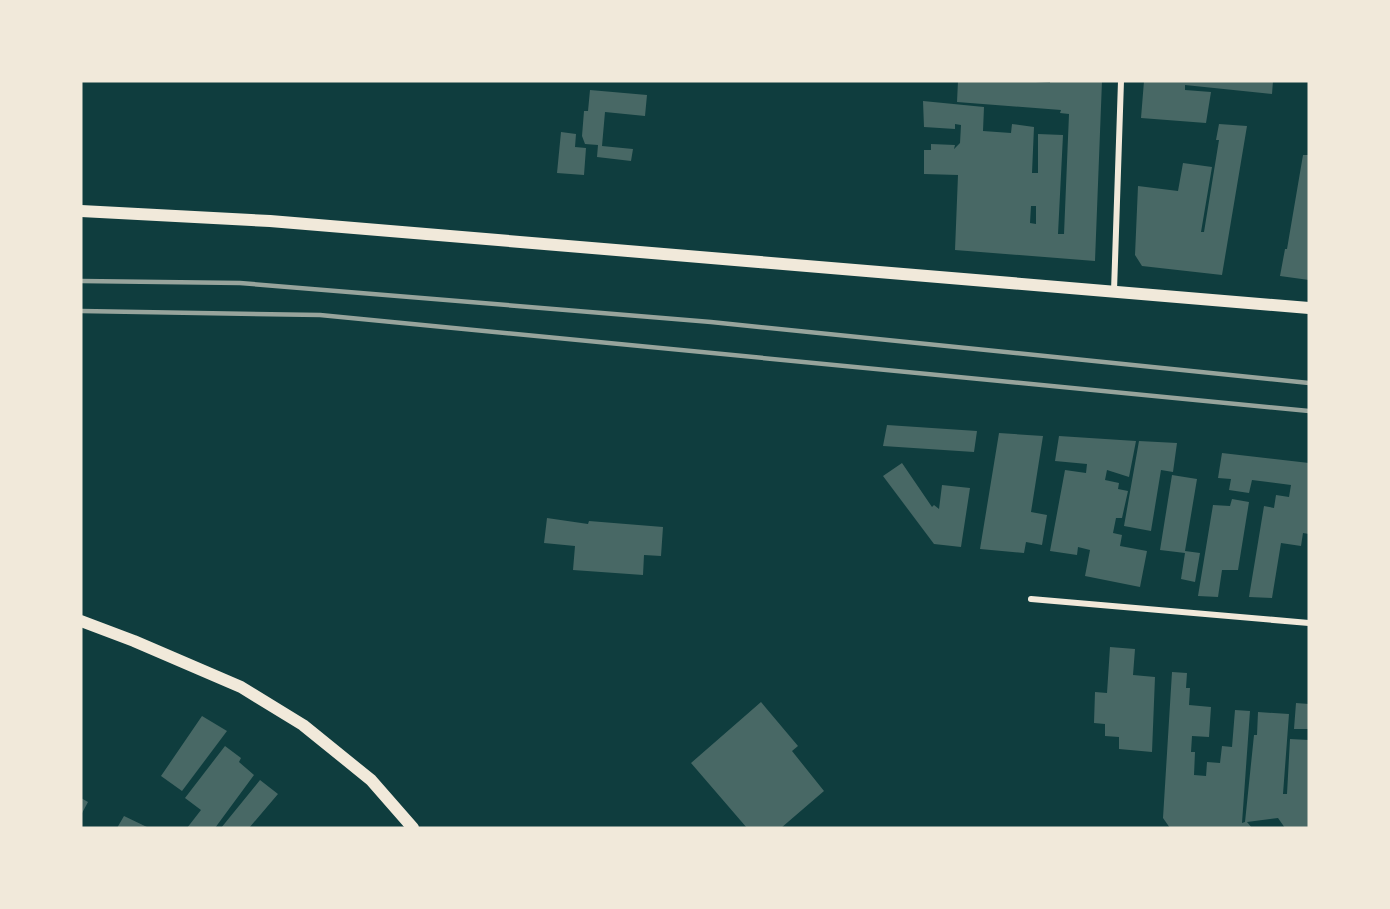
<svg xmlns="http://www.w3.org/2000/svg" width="1390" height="909" font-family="Manrope,sans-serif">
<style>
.building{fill:#486865;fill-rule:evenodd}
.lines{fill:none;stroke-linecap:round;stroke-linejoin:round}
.minor{stroke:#f1e9da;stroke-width:6}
.secondary{stroke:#f1e9da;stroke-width:12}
.rail{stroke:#97a49c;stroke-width:4.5}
</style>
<rect width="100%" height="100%" fill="#0f3d3e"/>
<path class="building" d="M958,81H1021L1050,83V81H1102L1095,261L955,250L958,175L924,174V150H931V144L955,145L954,149L960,143L961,125L955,124V129L924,127L923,101L984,107L983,131L1011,133L1012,124L1034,127L1032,173H1038V134L1063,135L1058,234H1064L1069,114L1060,113L1061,110L957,102ZM1031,206H1036V224L1030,223Z
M1144,81H1273L1272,94L1185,85V90L1211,92L1206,123L1141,118Z
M590,90L647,95L645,116L605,112L602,146L633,149L631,161L597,157L598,145L585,144L582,136L584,111H588Z
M1219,124L1247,126L1222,275L1142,266L1135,255L1138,186L1178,191L1183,163L1212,167L1201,232H1204L1219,140H1216Z
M561,132L576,134L575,147L586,148L584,175L557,173Z
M1303,155H1309V280L1280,276L1285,249H1287Z
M887,425L977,431L974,452L883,446Z
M999,433L1043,436L1031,512L1047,515L1042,545L1026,542L1024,553L980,549Z
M1059,436L1136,441L1129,477L1107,470L1105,480L1119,483L1118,489L1128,491L1122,518H1116L1113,533L1122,535L1120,546L1147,551L1140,587L1085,576L1090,550L1078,547L1077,555L1050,551L1065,470L1086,473L1087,464L1055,461Z
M1139,441L1177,443L1173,472L1161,470L1151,531L1124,526Z
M1222,453L1309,463V534L1303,533L1301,546L1281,543L1272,598L1249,597L1264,506L1274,508L1276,495L1289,497L1291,485L1252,480L1249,493L1229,490L1231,479L1218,478Z
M902,463L932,507L934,505L939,509L942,485L970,488L961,547L934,544L883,476Z
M1172,475L1197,479L1185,551L1200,553L1195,582L1181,579L1185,553L1160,550Z
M1232,499L1249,502L1238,570H1222L1218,597L1198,596L1213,505L1230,506Z
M547,518L588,524L589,521L663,527L661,556L644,555L643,575L573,570L575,546L544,543Z
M1110,647L1135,649L1133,675L1155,677L1152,752L1119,749V737L1105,736V724L1094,723L1095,692L1107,693Z
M1172,672L1187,673L1186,688H1190L1189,705L1211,707L1209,737L1192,736L1191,752H1195L1194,775L1206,776L1207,762L1220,763L1222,746L1232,747L1235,710L1250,711L1242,823L1245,822L1254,735H1257L1258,712L1289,714L1283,794H1287L1290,739L1309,740V828H1285L1278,818L1247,822L1252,828H1170L1163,818Z
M761,702L798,746L792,751L824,791L781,828H747L691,763Z
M1296,703L1309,704V729H1294Z
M202,716L227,731L182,791L161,776Z
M225,746L241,758L239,762L254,775L215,828H187L201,810L185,798Z
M260,780L278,794L249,828H221Z
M81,798L88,802L81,815Z
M124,816L149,828H117Z"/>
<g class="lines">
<path class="minor" d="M1114,291L1121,81
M1031,599L1309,623"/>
<path class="secondary" d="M81,211L270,221L1309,308
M81,621L134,641L241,687L303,725L371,780L413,828"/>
<path class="rail" d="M81,281L240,283L711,322L1309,383
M81,311L320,315L1309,411"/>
</g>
<rect width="1390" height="909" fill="none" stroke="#f1e9da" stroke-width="165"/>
</svg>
